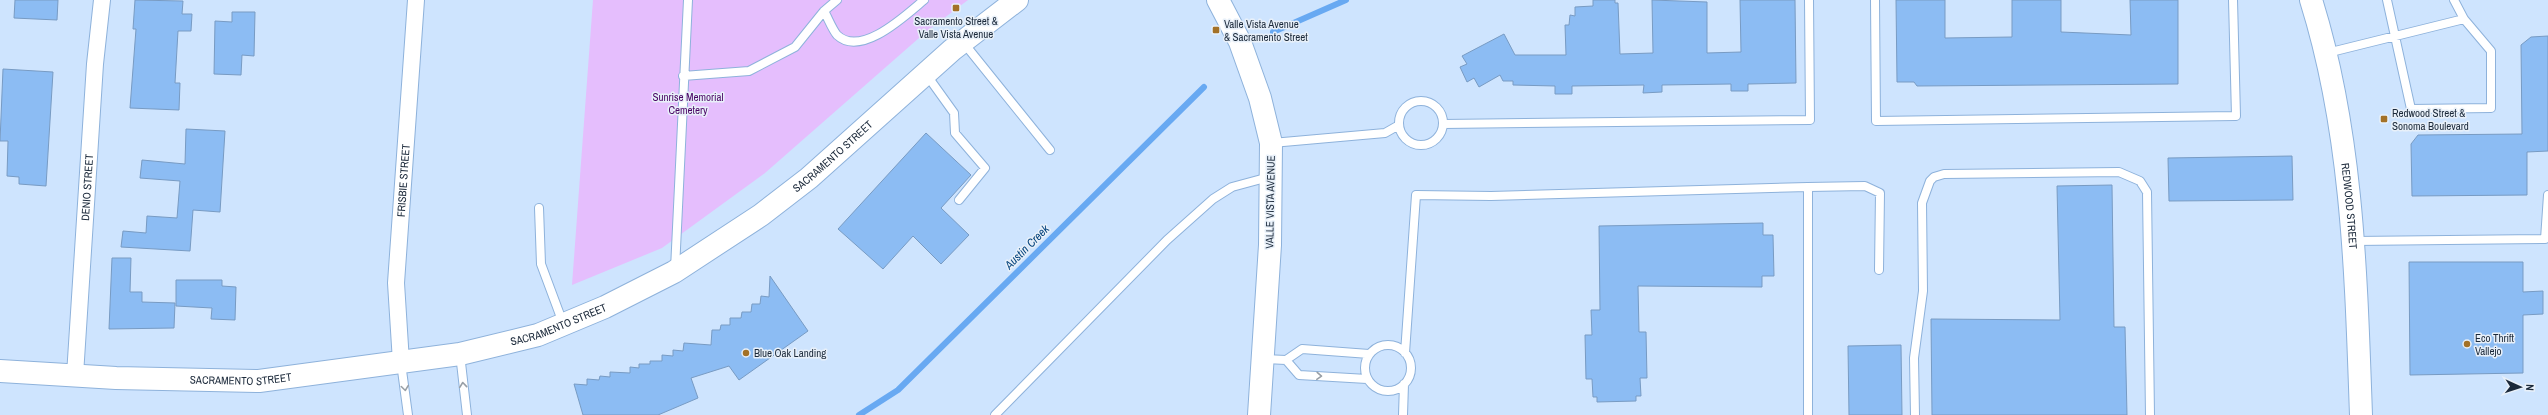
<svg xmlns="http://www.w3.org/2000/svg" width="2548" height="415" font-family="'Archivo Narrow',sans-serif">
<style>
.green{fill:#e5befd}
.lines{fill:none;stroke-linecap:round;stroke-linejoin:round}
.stream{stroke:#68a9f2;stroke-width:6}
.building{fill:#8cbcf3;stroke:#789bc3}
.lane-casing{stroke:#8eb2db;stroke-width:10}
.street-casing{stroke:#8eb2db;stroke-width:18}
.secondary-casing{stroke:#8eb2db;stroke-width:24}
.lane{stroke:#fff;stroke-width:8}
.street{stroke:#fff;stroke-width:16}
.secondary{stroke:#fff;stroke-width:22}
.oneway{stroke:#989fa6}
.poi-dot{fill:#a37127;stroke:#e8f0f9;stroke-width:1.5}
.labels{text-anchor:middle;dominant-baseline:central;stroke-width:3;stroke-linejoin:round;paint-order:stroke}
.poi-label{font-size:11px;fill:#1b293a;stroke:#e8f0f9;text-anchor:start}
.park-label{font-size:11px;fill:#4a0565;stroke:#e8f0f9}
.street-label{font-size:11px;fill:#1b293a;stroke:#e8f0f9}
.water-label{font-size:12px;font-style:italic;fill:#06447d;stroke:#e8f0f9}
</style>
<rect width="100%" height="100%" fill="#cee4fe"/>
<path class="green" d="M593,0H968L927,31L765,173L662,248L572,285Z"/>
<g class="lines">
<path class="stream" d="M1273,32L1346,0
M859,415L898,390L1204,87"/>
</g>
<path class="building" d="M15,0H58L57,20L14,18Z
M135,0L183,1L182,14H192L191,31H178L175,83H180L179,110L130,108L136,29H133Z
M1593,0H1615V3H1618L1620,54L1653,53L1652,0L1707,2V53L1741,52L1740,0H1795L1796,83L1748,84V91H1731V84L1662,85V92L1643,93L1644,85L1572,86V94H1555V86L1513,85V81H1503L1500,75L1479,87L1474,78L1467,82L1460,67L1467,64L1462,56L1504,34L1515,55H1566L1565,25H1569L1570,15L1575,16V7L1593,6Z
M1896,0H1945V38L2012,37V0H2061V32L2131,35L2130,0H2178V84L1917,86L1914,82H1897Z
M232,12H255L254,56L242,55L241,75L214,74L215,21L232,22Z
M2548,36V151L2527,152V195L2412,196L2411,144L2418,135L2522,134L2521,45L2531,37Z
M3,69L53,72L46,186L19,184V177L7,176L8,141H0Z
M186,129L225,131L220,212L193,210L190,251L121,247L123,231L146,233L147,216L177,218L180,181L140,178L142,160L185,164Z
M926,133L971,175L941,208L969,235L941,264L913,236L883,269L838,229Z
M2292,156L2293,200L2169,201L2168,158Z
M2112,185L2114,327H2125L2127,415H1932L1931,319L2060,320L2057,186Z
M1763,223V235H1773L1774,276H1762V287L1638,286L1639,332H1646L1647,378H1640L1641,396H1636V401L1597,402V397H1593L1592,379H1586L1585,335H1592L1591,310H1600L1599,226Z
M112,258H131L130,292H142V302L175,303L174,328L109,329Z
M2409,262H2523V292L2543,291V314L2523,315V373L2410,375Z
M770,276L808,331L739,380L729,366L691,378L698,398L658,415H583L574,384L587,385V379L599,380L600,376L610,377V372L630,373V367L639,368V364H650V361H662V355L673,356V350L683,351L684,343L711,345L712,330H720L721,325H730V318H741L742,312H751L752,304H760L761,296L769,297Z
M176,280H222V286L236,287L235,320L211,319L212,308L176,306Z
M1901,345L1902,415H1849L1848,346Z"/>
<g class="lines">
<g class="lane-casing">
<path id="lane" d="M1875,0L1876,121L2236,116L2233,0
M2387,0L2411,109L2491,108V51L2464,19L2454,0
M824,11C828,18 832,29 837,35C861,58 906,15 924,0
M963,42L1050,150
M2327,53L2464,19
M926,74L954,113L955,133L985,168L959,200
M683,76L749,71L795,47L824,11L837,0
M1399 123a22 22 0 1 1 44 0a22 22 0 1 1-44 0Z
M1443,124L1810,120L1809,0
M1272,143L1385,133L1399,125
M539,208L541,264L563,323
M2354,241L2545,239L2548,195
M675,269L688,0
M1365 368a23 23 0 1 1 46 0a23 23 0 1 1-46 0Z
M1405,353L1416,195L1491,196L1808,187
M460,354L467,415
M1264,359L1286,360L1302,349L1369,354
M1286,360L1299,375L1367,379
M401,363L408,415
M995,415L1167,240L1213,199L1232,187L1269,177
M1403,415L1404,384
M1808,415V187L1865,186L1880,193L1879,270
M1915,415L1914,358L1923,291L1922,203L1930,181L1934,177L1944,174L2119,172L2140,181L2147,192L2150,415"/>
</g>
<g class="street-casing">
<g id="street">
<path id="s1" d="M401,362L396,283L416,0"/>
<path id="s2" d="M75,375L95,64L102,0"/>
</g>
</g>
<g class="secondary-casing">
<g id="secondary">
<path d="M1218,0L1240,42L1260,98L1271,143L1270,245L1259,415"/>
<path id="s3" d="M2311,0C2353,134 2356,276 2361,415"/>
<path id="s4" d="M0,371L116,378L259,381L460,354L538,335L605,307L674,272L761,215L809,178L952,50L1017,0"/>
</g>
</g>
<use href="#lane" class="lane"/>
<use href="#street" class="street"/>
<use href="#secondary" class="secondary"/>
</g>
<defs><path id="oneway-chevron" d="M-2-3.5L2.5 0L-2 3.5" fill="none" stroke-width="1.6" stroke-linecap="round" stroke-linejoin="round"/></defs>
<g class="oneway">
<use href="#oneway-chevron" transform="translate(1319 376) rotate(3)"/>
<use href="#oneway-chevron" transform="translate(463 385) rotate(-96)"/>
<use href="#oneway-chevron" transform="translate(405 388) rotate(82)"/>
</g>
<g class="poi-dot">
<rect x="952" y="4" width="8" height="8" rx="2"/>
<rect x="1212" y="26" width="8" height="8" rx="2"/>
<rect x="2380" y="115" width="8" height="8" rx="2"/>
<circle cx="2467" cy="344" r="4"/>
<circle cx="746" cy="353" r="4"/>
</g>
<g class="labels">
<g class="poi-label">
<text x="956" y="21" text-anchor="middle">Sacramento Street &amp;<tspan x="956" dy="13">Valle Vista Avenue</tspan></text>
<text x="1224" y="24">Valle Vista Avenue<tspan x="1224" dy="13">&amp; Sacramento Street</tspan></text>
<text x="2392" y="113">Redwood Street &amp;<tspan x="2392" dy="13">Sonoma Boulevard</tspan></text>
<text x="2475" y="338">Eco Thrift<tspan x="2475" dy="13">Vallejo</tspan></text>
<text x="754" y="353">Blue Oak Landing</text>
</g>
<g class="park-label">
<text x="688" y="97">Sunrise Memorial<tspan x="688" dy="13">Cemetery</tspan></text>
</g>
<g class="street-label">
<text stroke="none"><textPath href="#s4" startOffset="889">SACRAMENTO STREET</textPath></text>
<text stroke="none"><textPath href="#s1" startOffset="182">FRISBIE STREET</textPath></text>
<text stroke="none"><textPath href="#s2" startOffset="188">DENIO STREET</textPath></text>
<text transform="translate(1270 202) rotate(-89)">VALLE VISTA AVENUE</text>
<text stroke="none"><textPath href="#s3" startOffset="210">REDWOOD STREET</textPath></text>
<text stroke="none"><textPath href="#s4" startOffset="565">SACRAMENTO STREET</textPath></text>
<text stroke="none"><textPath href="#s4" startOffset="241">SACRAMENTO STREET</textPath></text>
</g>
<g class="water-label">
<text transform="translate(1027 247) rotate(-45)">Austin Creek</text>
</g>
</g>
<g transform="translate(2520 387) rotate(93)" stroke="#e8f0f9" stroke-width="3" paint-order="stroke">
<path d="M0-3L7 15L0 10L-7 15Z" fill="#1b293a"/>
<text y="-6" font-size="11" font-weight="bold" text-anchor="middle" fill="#1b293a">N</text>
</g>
</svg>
